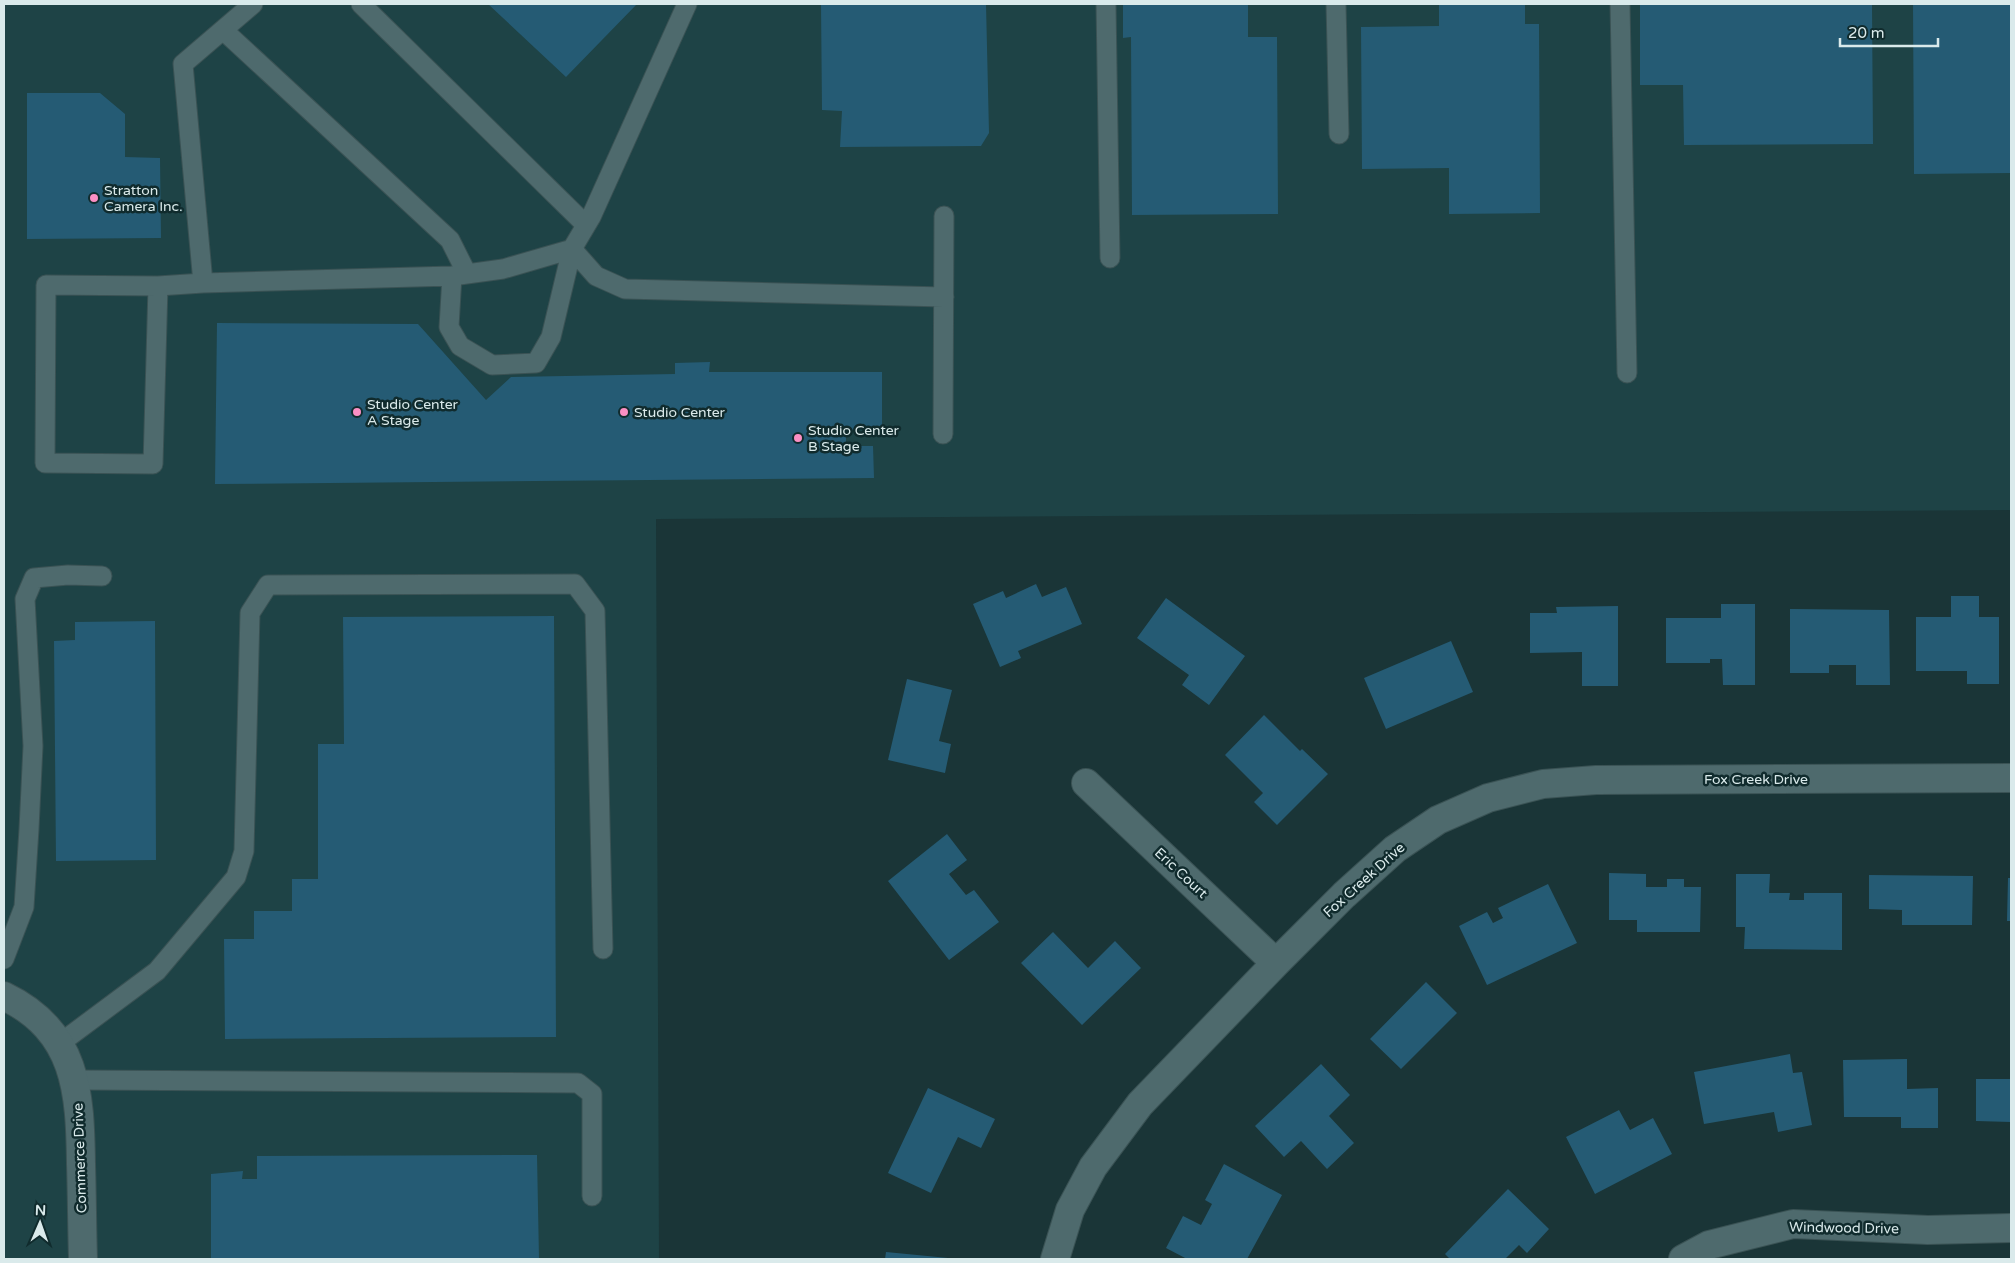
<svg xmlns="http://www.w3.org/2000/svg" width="2015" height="1263" font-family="'Varela Round',sans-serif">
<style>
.built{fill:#1e4346}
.building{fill:#255b74}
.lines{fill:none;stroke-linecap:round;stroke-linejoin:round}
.lane-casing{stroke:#3a5254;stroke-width:21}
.street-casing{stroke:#3a5254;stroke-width:30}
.lane{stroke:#4e6a6d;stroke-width:19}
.street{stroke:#4e6a6d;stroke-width:28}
.poi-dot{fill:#fb8fc4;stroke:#102b2d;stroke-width:2}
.labels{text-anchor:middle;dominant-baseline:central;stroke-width:5;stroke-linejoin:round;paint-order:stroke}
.poi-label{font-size:14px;fill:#daeaeb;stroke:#102b2d;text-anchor:start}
.street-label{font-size:14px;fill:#daeaeb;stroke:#102b2d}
</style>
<rect width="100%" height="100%" fill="#1a3537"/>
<path class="built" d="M4,4H2011V510L656,519L659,1259H4Z"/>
<path class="building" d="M488,4H637L566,77Z
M821,4H986L989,133L981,146L840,147L842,111L822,110Z
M1123,4H1248V37H1277L1278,214L1132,215L1131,37L1123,38Z
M1439,4H1525V24H1539L1540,213L1449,214V168L1362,169L1361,27L1439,26Z
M1640,4H1872L1873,144L1684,145L1683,85H1640Z
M1913,4H2011V173L1914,174Z
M27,93H100L125,114V157L160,158L161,238L27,239Z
M217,323L418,324L486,400L511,377L675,374V363L710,362L709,372H882V429L846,430V446H873L874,478L215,484Z
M1036,584L1042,597L1066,587L1082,624L1018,651L1021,658L1000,667L973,604L1003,591L1006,598Z
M1951,596H1979V617H1999V684H1967V671H1916V617H1951Z
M1166,598L1245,656L1209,705L1182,685L1189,675L1137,638Z
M1721,604H1755V685H1723L1722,659H1710V663H1666V618H1721Z
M1618,606V686H1582V652L1530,653V613H1557L1556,607Z
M1790,609L1889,610L1890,685H1856V665H1829V673H1790Z
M554,616L556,1037L225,1039L224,939H254V911H292V879H318V744H344L343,617Z
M155,621L156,860L56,861L54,641L75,640V622Z
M1451,641L1473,692L1386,729L1364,678Z
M907,679L952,690L939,741L951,744L945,773L888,760Z
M1264,715L1300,751L1302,749L1328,774L1277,825L1254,802L1263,793L1225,755Z
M947,834L967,860L949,874L966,895L974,890L999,922L949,960L888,881Z
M1609,873L1646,874V887H1667V879H1684V887H1701L1700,932H1637V920H1609Z
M1736,874H1770L1769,893H1790L1789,900H1804V893H1842V950L1744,949L1745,927H1736Z
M1869,875L1973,876L1972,925H1902V910L1869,909Z
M2008,878H2011V921H2007Z
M1548,884L1577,943L1487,985L1459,926L1487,912L1493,923L1503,918L1498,908Z
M1053,932L1088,968L1115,941L1141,968L1082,1025L1021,963Z
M1426,982L1457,1013L1401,1069L1370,1039Z
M1790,1054L1793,1073L1802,1072L1812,1125L1778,1132L1774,1112L1704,1124L1694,1072Z
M1907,1059V1089L1938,1088V1128H1901V1117H1844L1843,1060Z
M1321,1064L1350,1095L1329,1116L1354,1143L1327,1169L1301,1141L1284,1157L1255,1126Z
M1976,1079H2011V1122L1976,1121Z
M928,1088L995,1119L981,1148L958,1137L931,1193L888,1173Z
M1619,1110L1630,1130L1653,1118L1672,1154L1595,1194L1566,1137Z
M537,1155L539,1259H211V1174L243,1171L242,1179H257V1156Z
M1224,1164L1282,1195L1247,1259H1187L1166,1248L1183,1216L1201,1225L1212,1204L1205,1200Z
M1508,1189L1549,1229L1527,1253L1519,1245L1505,1259H1450L1445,1254Z
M886,1252L948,1258V1259H885Z"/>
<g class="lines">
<g class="lane-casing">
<path id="lane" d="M253,4L183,64L203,283L452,276L503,269L572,249L591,217L687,4
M361,4L586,225
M1106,4L1110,258
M1336,4L1339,134
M1620,4L1627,373
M223,30L450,240L467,274
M572,249L596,276L625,289L944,297
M452,276L449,327L460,346L492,365L536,363L551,337L572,249
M158,286L153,464L45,463L46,285L158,286L203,283
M943,434L944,216
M4,959L24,907L29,829L33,746L25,599L34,578L68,575L102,576
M59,1044L157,971L236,877L244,851L250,613L268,585L575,584L595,611L603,949
M74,1080L578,1083L592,1094V1196"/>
</g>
<g class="street-casing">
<path id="street" d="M1086,783L1276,963
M4,996C77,1031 80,1092 81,1164C82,1196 82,1227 83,1259
M1055,1259L1070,1210L1093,1167L1140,1104L1276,963L1344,895L1395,849L1438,820L1488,798L1543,784L1596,780L2011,778
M1683,1259L1709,1245L1793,1224L1928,1230L2011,1228"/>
</g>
<use href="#lane" class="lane"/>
<use href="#street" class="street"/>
</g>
<g class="poi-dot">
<circle cx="94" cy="198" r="5"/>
<circle cx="357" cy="412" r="5"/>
<circle cx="624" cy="412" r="5"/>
<circle cx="798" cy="438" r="5"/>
</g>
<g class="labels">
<g class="poi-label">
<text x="104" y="190">Stratton<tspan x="104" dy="16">Camera Inc.</tspan></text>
<text x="367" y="404">Studio Center<tspan x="367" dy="16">A Stage</tspan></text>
<text x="634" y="412">Studio Center</text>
<text x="808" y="430">Studio Center<tspan x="808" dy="16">B Stage</tspan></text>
</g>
<g class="street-label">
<text x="1756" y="779">Fox Creek Drive</text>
<text transform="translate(1181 873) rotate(43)">Eric Court</text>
<text transform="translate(1364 880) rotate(-42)">Fox Creek Drive</text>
<text transform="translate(80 1158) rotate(-92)">Commerce Drive</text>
<text transform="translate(1844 1228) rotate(1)">Windwood Drive</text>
</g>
</g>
<rect width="2015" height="1263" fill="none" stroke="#daeaeb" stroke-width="10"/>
<g transform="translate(40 1223) rotate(2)" stroke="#102b2d" stroke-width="4" paint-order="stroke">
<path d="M0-4L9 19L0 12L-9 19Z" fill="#daeaeb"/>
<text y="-8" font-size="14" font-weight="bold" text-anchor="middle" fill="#daeaeb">N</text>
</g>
<path d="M1840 38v8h98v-8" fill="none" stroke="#daeaeb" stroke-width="2.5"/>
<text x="1848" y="38" font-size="15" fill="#daeaeb" stroke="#102b2d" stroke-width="4" paint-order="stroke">20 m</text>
</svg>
